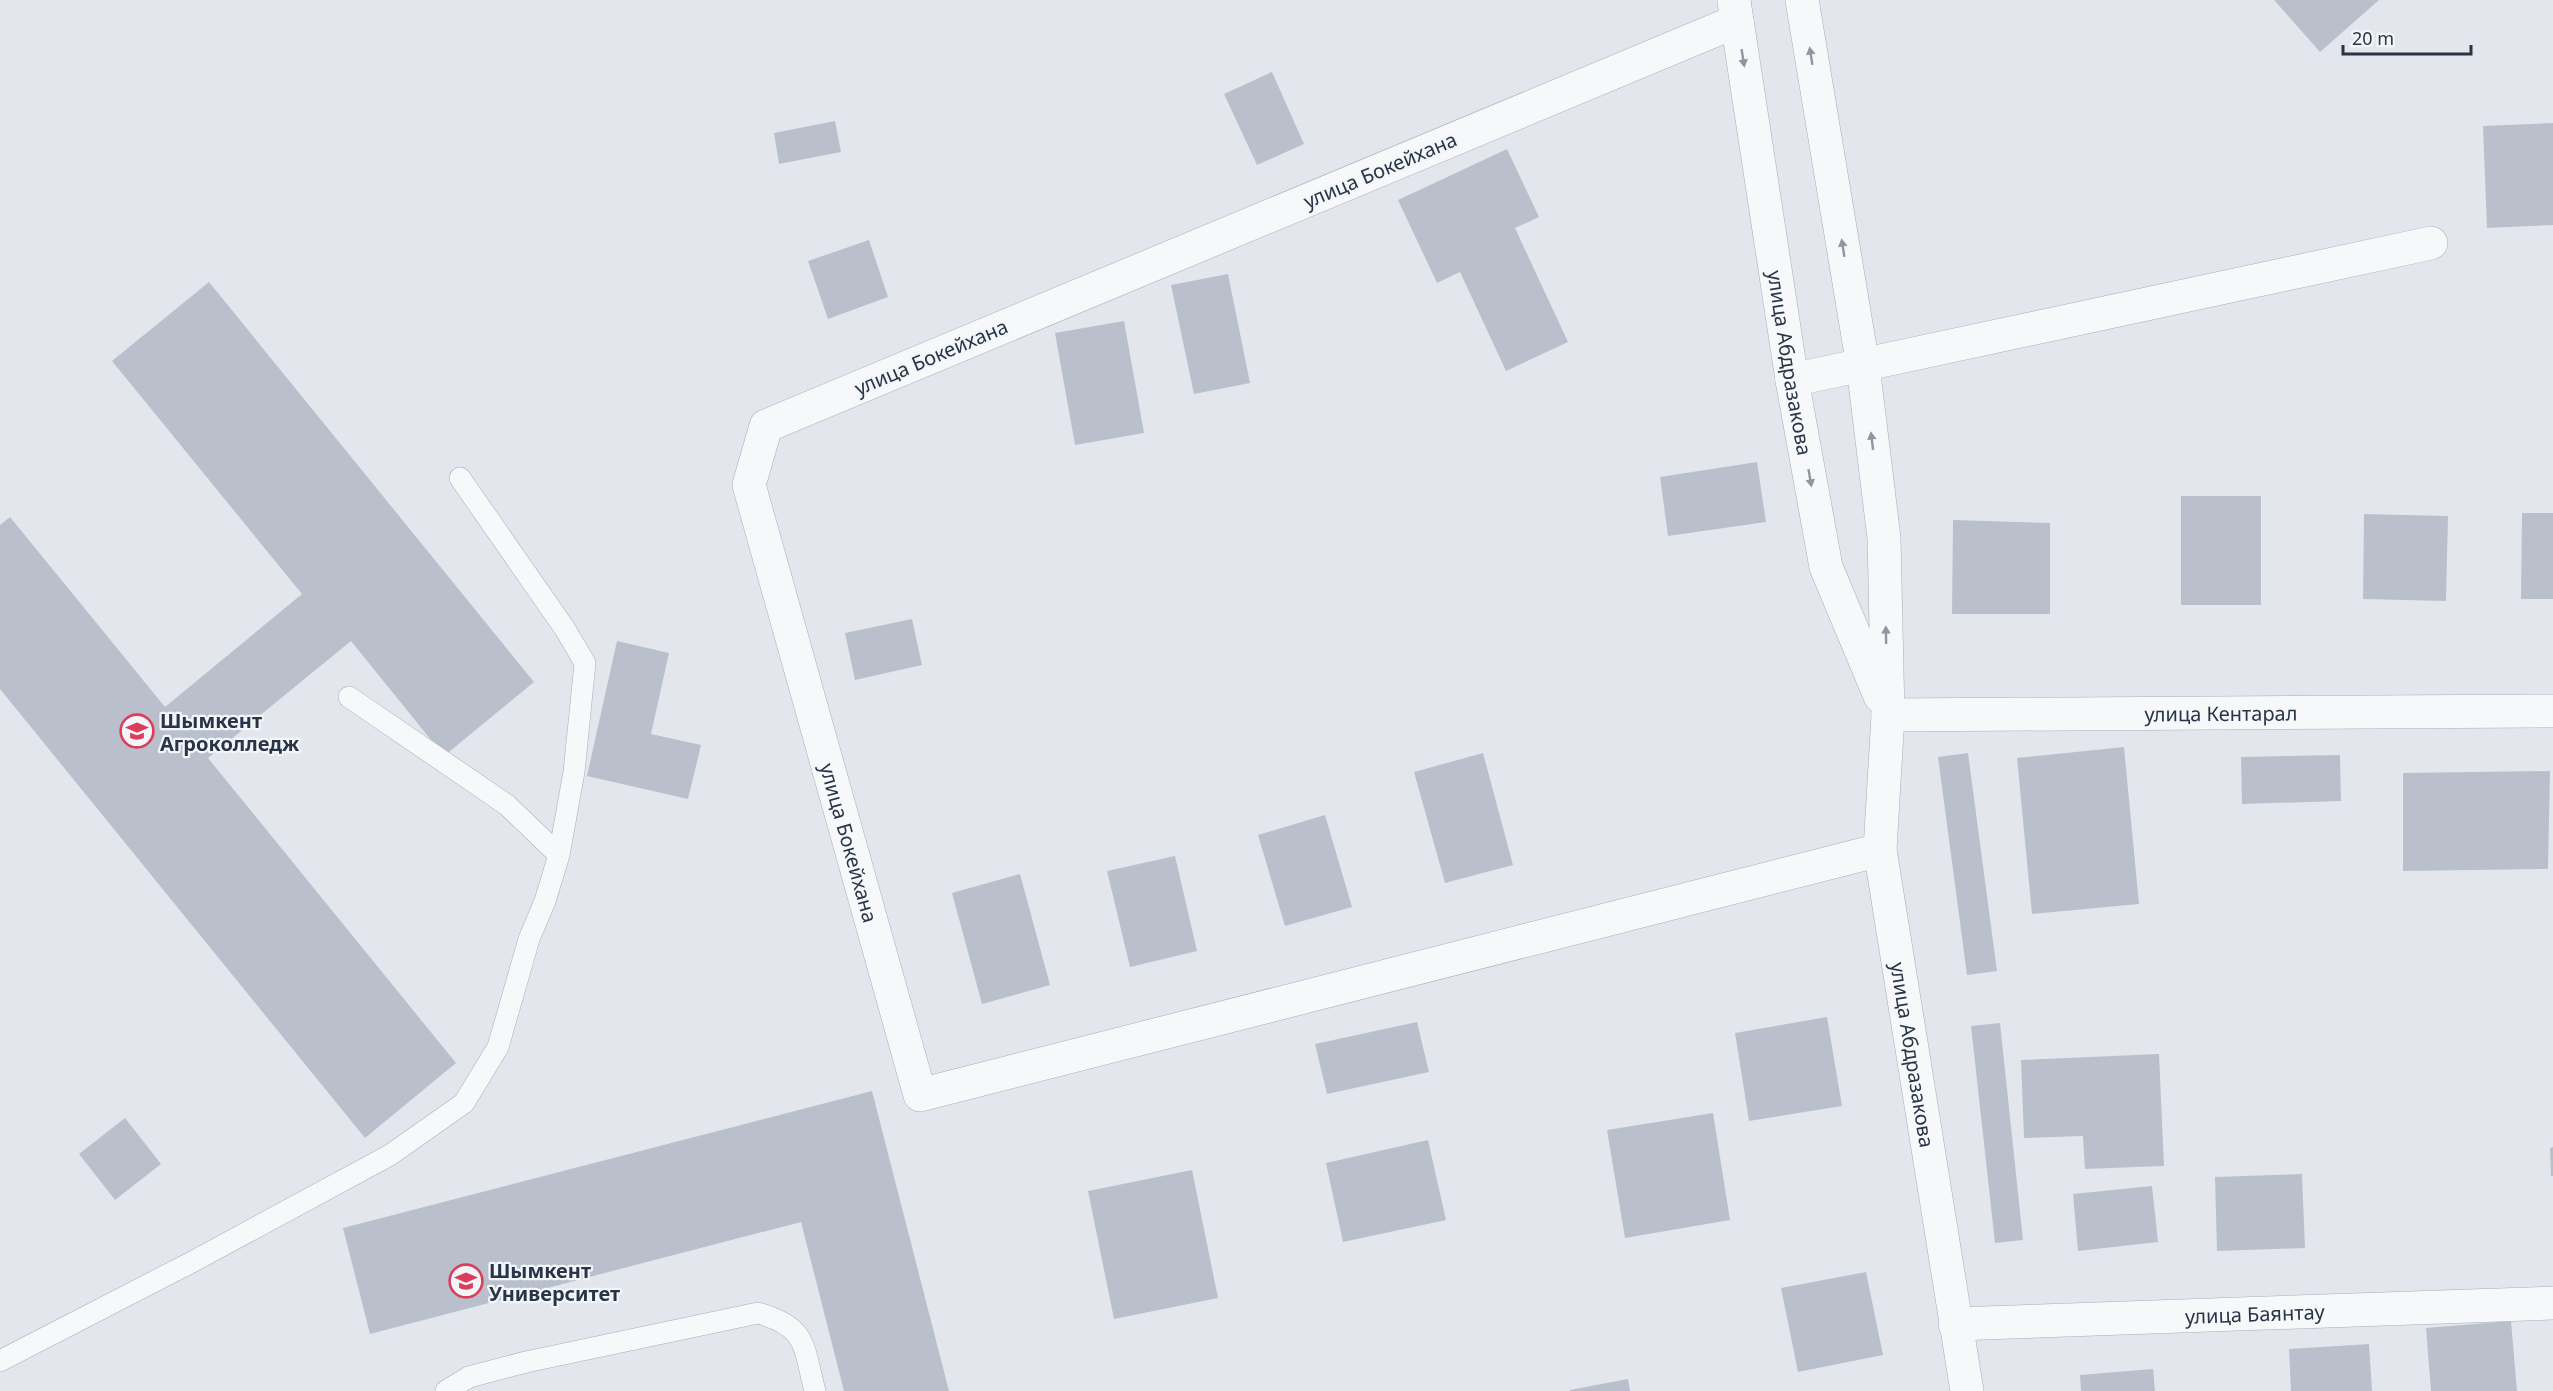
<svg xmlns="http://www.w3.org/2000/svg" width="2553" height="1391" font-family="'Noto Sans',sans-serif">
<style>
.building{fill:#bac0cb}
.lines{fill:none;stroke-linecap:round;stroke-linejoin:round}
.service-casing{stroke:#a7aeb8;stroke-width:22}
.minor-casing{stroke:#a7aeb8;stroke-width:34}
.service{stroke:#f6f8fa;stroke-width:21}
.minor{stroke:#f6f8fa;stroke-width:33}
.oneway{fill:#9096a0}
.labels{text-anchor:middle;dominant-baseline:central;stroke-width:4.5;stroke-linejoin:round;paint-order:stroke}
.street-label{font-size:20px;fill:#293547;stroke:#f3f6f9}
.poi-label{font-size:20px;font-weight:bold;fill:#293547;stroke:#f3f6f9;text-anchor:start}
</style>
<rect width="100%" height="100%" fill="#e3e7ed"/>
<path class="building" d="M2274,0H2379L2320,52Z
M1272,72L1304,144L1257,165L1224,94Z
M835,121L841,152L779,164L774,133Z
M2553,123V225L2487,228L2483,126Z
M1507,149L1539,217L1515,228L1568,342L1506,371L1460,272L1437,283L1398,200Z
M869,240L888,297L828,319L808,261Z
M1228,274L1250,383L1194,394L1171,285Z
M209,282L534,682L444,756L351,641L208,758L456,1063L365,1138L0,689V525L10,517L165,707L302,594L112,361Z
M1124,321L1144,433L1075,445L1055,333Z
M1757,462L1766,522L1668,536L1660,477Z
M2181,496H2261V605H2181Z
M2522,513H2553V599H2521Z
M2364,514L2448,516L2446,601L2363,599Z
M1953,520L2050,523V614H1952Z
M912,619L922,665L855,680L845,633Z
M617,641L669,653L651,734L701,745L688,799L587,776Z
M2124,747L2139,904L2032,914L2017,758Z
M1483,753L1513,865L1445,883L1414,772Z
M1968,753L1997,971L1967,975L1938,757Z
M2340,755L2341,801L2242,804L2241,757Z
M2550,771L2548,869L2403,871V773Z
M1325,815L1352,907L1285,926L1258,835Z
M1175,856L1197,951L1130,967L1107,871Z
M1020,874L1050,985L982,1004L952,893Z
M1827,1017L1842,1106L1749,1121L1735,1033Z
M1417,1022L1429,1072L1327,1094L1315,1044Z
M2000,1023L2023,1240L1995,1243L1971,1026Z
M2159,1054L2164,1166L2085,1169L2083,1136L2024,1138L2021,1060Z
M872,1091L949,1391H844L801,1222L370,1334L343,1228Z
M1713,1113L1730,1220L1625,1238L1607,1130Z
M125,1118L161,1164L115,1200L79,1154Z
M1428,1140L1446,1220L1343,1242L1326,1163Z
M2553,1147V1176H2551L2550,1148Z
M1192,1170L1218,1298L1114,1319L1088,1191Z
M2302,1174L2305,1248L2217,1251L2215,1177Z
M2152,1186L2158,1242L2078,1251L2073,1194Z
M1866,1272L1883,1355L1798,1372L1781,1288Z
M2511,1321L2517,1391H2431L2426,1328Z
M2369,1344L2372,1391H2291L2289,1349Z
M2153,1369L2155,1391H2081L2080,1375Z
M1628,1379L1630,1391H1570V1390Z"/>
<g class="lines">
<g class="service-casing">
<path id="service" d="M460,478L565,629L585,663L574,772L559,855
M0,1361L192,1262L390,1155L464,1103L498,1047L529,939L545,901L559,855L507,805L349,697
M446,1391L469,1377L526,1362L758,1313C808,1327 803,1346 815,1391"/>
</g>
<g class="minor-casing">
<g id="minor">
<path id="s1" d="M1802,0L1863,366L1884,538L1888,715L1880,850L1967,1391"/>
<path id="s2" d="M1734,1L1792,380L1826,567L1880,696"/>
<path id="s3" d="M1737,21L766,426L749,485L920,1095L1880,850"/>
<path d="M1792,380L2431,243"/>
<path id="s4" d="M1888,715L2553,711"/>
<path id="s5" d="M1955,1324L2553,1303"/>
</g>
</g>
<use href="#service" class="service"/>
<use href="#minor" class="minor"/>
</g>
<defs><path id="oneway-solid" d="M-6-.8H1V-3.2L6.5 0L1 3.2V.8H-6Z" transform="scale(1.5)"/></defs>
<g class="oneway">
<use href="#oneway-solid" transform="translate(1811 56) rotate(-99)"/>
<use href="#oneway-solid" transform="translate(1743 58) rotate(81)"/>
<use href="#oneway-solid" transform="translate(1843 248) rotate(-99)"/>
<use href="#oneway-solid" transform="translate(1872 441) rotate(-97)"/>
<use href="#oneway-solid" transform="translate(1810 478) rotate(80)"/>
<use href="#oneway-solid" transform="translate(1886 635) rotate(-91)"/>
</g>
<defs>
<g id="university-ring" transform="scale(1.725)"><circle r="9.5" fill="#f3f6f9" stroke="#dc3d5b" stroke-width="1.5"/><path d="M0-5L7-2L0 1L-7-2ZM-4 1L0 2.5L4 1V4Q0 6-4 4Z" fill="#dc3d5b"/></g>
</defs>
<g fill-rule="evenodd">
<use href="#university-ring" x="137" y="731"/>
<use href="#university-ring" x="466" y="1281"/>
</g>
<g class="labels">
<g class="street-label">
<text transform="translate(1380 170) rotate(-23)">улица Бокейхана</text>
<text transform="translate(931 357) rotate(-23)">улица Бокейхана</text>
<text stroke="none"><textPath href="#s2" startOffset="366">улица Абдразакова</textPath></text>
<text stroke="none"><textPath href="#s4" startOffset="333">улица Кентарал</textPath></text>
<text stroke="none"><textPath href="#s3" startOffset="1485">улица Бокейхана</textPath></text>
<text stroke="none"><textPath href="#s1" startOffset="1064">улица Абдразакова</textPath></text>
<text stroke="none"><textPath href="#s5" startOffset="300">улица Баянтау</textPath></text>
</g>
<g class="poi-label">
<text x="160" y="720">Шымкент<tspan x="160" dy="23">Агроколледж</tspan></text>
<text x="489" y="1270">Шымкент<tspan x="489" dy="23">Университет</tspan></text>
</g>
</g>
<path d="M2343 45v9h128v-9" fill="none" stroke="#293547" stroke-width="3"/>
<text x="2352" y="45" font-size="18" fill="#293547" stroke="#f3f6f9" stroke-width="4.5" paint-order="stroke">20 m</text>
</svg>
